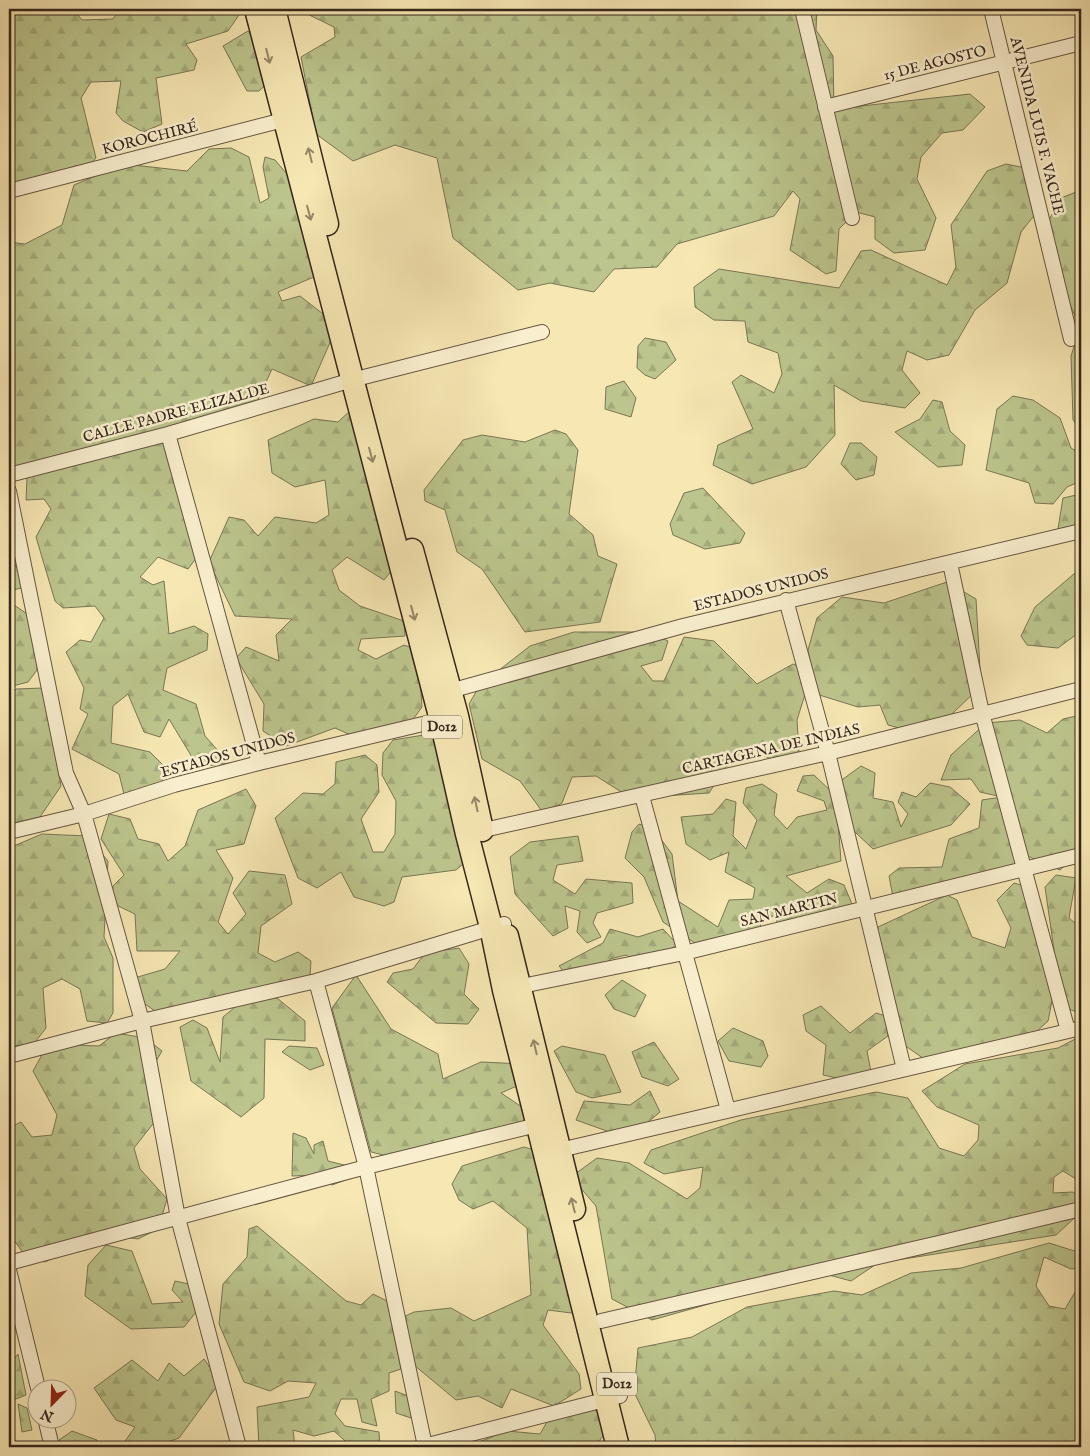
<svg xmlns="http://www.w3.org/2000/svg" width="1090" height="1456" font-family="'IM FELL English',serif">
<style>
.forest{fill:url(#forest-firs);stroke:#797654}
.lines{fill:none;stroke-linecap:round;stroke-linejoin:round}
.minor-casing{stroke:#665641;stroke-width:16}
.primary-casing{stroke:#36261b;stroke-width:25}
.minor{stroke:#f9efce;stroke-width:14}
.primary{stroke:#f6e7b3;stroke-width:22}
.oneway{stroke:#968667}
.labels{text-anchor:middle;dominant-baseline:central;stroke-width:5;stroke-linejoin:round;paint-order:stroke}
.shield{fill:#f9efce;stroke:#706251;stroke-width:1}
.shield-label{font-size:14px;font-weight:bold;fill:#36261b}
.street-label{font-size:15px;fill:#36261b;stroke:#f9efce}
</style>
<defs>
<pattern id="forest-firs" width="22" height="20" patternUnits="userSpaceOnUse" patternTransform="scale(1.25)"><rect width="22" height="20" fill="#bcc58d"/><path d="M5 1l3.5 6h-7zM16 11l3.5 6h-7z" fill="#a2a979"/></pattern>
</defs>
<rect width="100%" height="100%" fill="#f6e7b3"/>
<filter id="stains"><feTurbulence type="fractalNoise" baseFrequency=".004" numOctaves="4"/><feColorMatrix values="0 0 0 0 .2 0 0 0 0 .09 0 0 0 0 .02 0 0 0 .5 -.17"/></filter>
<radialGradient id="worn" r=".72"><stop offset=".6" stop-color="#630" stop-opacity="0"/><stop offset="1" stop-color="#630" stop-opacity=".3"/></radialGradient>
<path class="forest" d="M9,9H73L82,20L113,19L120,9H243L228,31L186,44L197,60L194,70L156,78L162,124L143,132L123,121L116,113L121,81L91,82L81,98L96,158L82,173H49L9,187Z
M297,9H817L816,30L833,56L834,109L970,94L985,107L963,130L942,133L921,157L917,179L936,218L925,250L894,253L875,239V217L856,212L839,229L836,271L826,274L790,250L800,199L793,191L774,216L677,244L657,267L614,269L594,292L550,283L518,290L453,238L437,158L395,145L353,161L316,134L301,57L335,37L334,27Z
M248,31L278,73L259,91H247L223,46Z
M231,148L249,157L260,203L269,198L263,167L265,157L275,160L315,207L314,277L278,292L282,301L300,296L332,321L335,331L311,386L272,369L256,404L168,428L178,442L175,463L197,557L188,569L158,557L140,577L153,585L164,581L169,634L194,626L208,634L207,650L167,668L163,690L196,704L205,736L229,763L198,767L169,719L160,737L144,732L128,694L113,706L111,743L150,752L165,767L162,783L124,794L119,774L72,749L88,714L80,709L84,688L66,652L80,640L91,642L104,618L95,606L63,608L55,601L36,537L51,509L44,499L26,500L27,478L67,454L9,468V242L25,244L62,225L74,185L124,164L187,171L209,149Z
M1006,164L1026,168L1041,207L1021,232L1007,283L975,310L949,355L927,360L907,351L902,370L920,393L905,408L861,401L834,385L835,435L806,467L752,484L713,465L718,445L753,429L732,382L741,375L774,393L782,374L778,353L748,342L745,321L714,320L695,307L694,287L719,269L839,288L861,251L871,250L947,285L956,267L951,225L987,171Z
M1081,190V430L1073,420L1071,356L1080,327L1045,248L1050,218L1061,198Z
M645,338L666,342L676,360L655,379L645,375L637,368L638,346Z
M624,381L636,398L631,417L605,409L606,387Z
M1013,396L1033,400L1060,418L1071,448L1081,454V481L1067,487L1053,504L1035,503L1029,483L986,470L997,409Z
M933,400L942,402L950,431L965,445L962,465L938,467L895,432L920,419Z
M353,408L401,560L384,580L347,557L332,570L339,590L360,606L404,621L405,636L361,639L358,650L376,659L404,645L418,650L422,707L409,725L360,739L335,728L286,746L263,731L264,704L236,658L246,647L279,661L276,635L292,619L235,616L209,562L229,517L244,520L258,536L275,517L316,523L329,515L325,480L295,487L272,473L268,440L314,419L338,422Z
M555,430L566,434L578,450L569,514L593,535L598,556L617,564L600,622L525,632L482,569L457,552L445,510L425,501L424,490L463,440L482,435L525,442Z
M850,443H861L877,457L874,475L856,480L841,464Z
M703,488L745,533L740,543L705,549L673,535L670,524L684,493Z
M1081,494V540L1058,529L1063,498Z
M9,495L10,496L15,565L29,586L9,591Z
M1081,568V631L1058,648L1027,645L1021,636L1035,607Z
M947,582L976,599L981,686L951,715L899,728L888,725L880,705L858,707L816,694L808,650L817,618L842,597L884,603Z
M14,605L36,620L37,670L28,682L9,687V606Z
M574,632H649L668,641L662,660L641,666L653,681H664L684,637L714,641L757,684L793,664L802,668L807,688L797,720L799,751L780,763L751,750L726,767L709,793L631,798L596,776L572,777L562,803L544,814L520,781L482,759L469,704L480,685L530,646Z
M43,688L61,786L40,817L9,824V697L16,689Z
M1081,715V851L1060,870L1025,855L997,880L964,876L921,898L893,897L889,876L899,868L942,867L949,839L979,828L982,800L1002,797L980,792L971,779L941,780L951,755L986,723L1020,720L1047,733L1063,719Z
M430,734L442,743L477,852L456,870L402,877L394,902L384,906L354,897L341,872L317,888L298,878L275,818L303,793L323,794L335,784L336,762L365,755L377,765L379,792L361,819L373,852H384L395,834L396,801L382,775L383,753L393,740Z
M861,766L875,773L873,798L893,802L901,827L908,814L898,802L902,792L916,797L930,783L950,787L970,804L951,825L873,849L840,818L839,782Z
M814,775L836,796L841,861L786,876L807,893L829,879L844,885L852,904L843,918L778,931L776,917L760,914L761,939L707,951L663,922L644,877L625,858L632,832L639,824L654,830L672,854L678,901L718,927L729,900L753,899L755,888L725,872L729,852L710,860L686,844L681,817L713,814L726,799L736,802L733,836L746,849L757,820L743,803L746,788L762,784L777,794L774,815L787,829L797,817L827,810L824,801L797,791L803,776Z
M246,789L256,806L244,844L216,850L233,878L218,922L228,934L246,914L233,893L249,871L285,875L292,904L261,926L258,953L275,962L298,952L311,961L310,976L203,1008L155,1011L132,995L131,979L165,969L180,951H137L135,914L112,903L113,886L124,875L101,839L109,814L130,819L138,839L159,844L168,861L185,846L198,810Z
M42,834L87,836L108,861L104,937L113,958V1013L107,1023L87,1021L80,989L62,979L43,988L46,1028L33,1045L9,1046V848Z
M578,836L583,861L557,865L553,880L575,894L586,879L632,883L633,903L597,913L593,923L601,937L587,943L577,932L580,911L565,906L568,928L553,936L515,894L510,857L530,842Z
M1056,875L1076,878L1069,918L1081,928V1014L1062,1006L1045,887Z
M1014,883L1035,889L1054,991L1048,1021L1035,1033L924,1059L900,1042L875,955L878,927L947,895L957,900L972,937L1005,948L1011,928L997,900Z
M610,929L638,937L663,929L677,944L649,969L626,955L610,959L600,977L569,978L559,966L603,943Z
M459,948L469,964L464,994L479,1009L468,1024L436,1023L387,982L393,973L413,969L425,953Z
M356,975L391,1029L438,1054L443,1079L481,1062L524,1064L528,1081L501,1093L534,1115L517,1136L471,1134L454,1149L413,1162L371,1152L332,1008Z
M622,980L646,995L635,1017L614,1009L605,995Z
M277,998L305,1021V1041L265,1039L264,1098L241,1117L191,1081L180,1027L193,1020L207,1028L220,1062L223,1017L240,1003Z
M821,1006L850,1033L876,1013L886,1016L888,1036L867,1051L872,1077L856,1082L823,1075L826,1045L806,1031L803,1015Z
M733,1028L763,1041L768,1056L761,1067L729,1061L718,1041Z
M116,1033L145,1038L162,1051L148,1075L159,1116L134,1148L140,1169L167,1199L158,1229L138,1239L104,1234L45,1262L24,1254L11,1236L9,1227V1128L21,1122L32,1137L52,1135L57,1115L33,1071L48,1044L99,1046Z
M1081,1036V1182L1063,1171L1054,1177L1053,1193L1073,1192L1081,1199V1212L1056,1235L878,1263L851,1281L829,1275L794,1280L652,1320L612,1299L596,1206L571,1177L597,1158L629,1163L687,1199L700,1188L703,1167L664,1174L644,1163L651,1150L741,1120L876,1092L908,1098L939,1148L964,1156L978,1140L979,1125L937,1107L922,1091L965,1064L1058,1048Z
M654,1042L679,1079L668,1086L642,1077L632,1052Z
M289,1046L317,1048L324,1065L310,1070L282,1052Z
M562,1046L605,1055L621,1092L592,1098L576,1092L554,1051Z
M650,1091L660,1112L635,1133L618,1135L576,1120L584,1101L630,1105Z
M293,1133L306,1138L314,1154V1145L323,1141L328,1161L348,1166V1179L332,1185L319,1175L292,1176Z
M524,1147L548,1154L579,1314L548,1310L543,1325L579,1374L581,1389L554,1406L511,1389L502,1408L478,1396L456,1400L414,1365L399,1319L414,1312L451,1308L474,1321L531,1295L527,1228L493,1201L473,1209L459,1200L452,1184L462,1166Z
M257,1226L346,1301L361,1305L373,1294L387,1301L401,1369L389,1373V1391L371,1399L377,1426L362,1422L357,1399H341L335,1414L345,1426L379,1432L380,1447H352L334,1431L314,1436L293,1430L295,1447H259L257,1407L309,1397L316,1383L288,1381L270,1391L244,1382L219,1324L223,1284L247,1257L249,1229Z
M1049,1243L1081,1253V1268L1071,1269L1044,1257L1036,1286L1049,1306L1065,1309L1081,1282V1447H656L655,1435L634,1392L638,1348L692,1337L747,1307L834,1291L862,1295L911,1273L961,1268Z
M106,1245L132,1251L152,1304L183,1302L172,1290L175,1281L198,1286L201,1306L184,1327L131,1329L85,1296L88,1265Z
M18,1354L26,1395L11,1401L9,1400V1364Z
M204,1359L220,1382L179,1438L159,1445V1447H121L135,1427L116,1420L94,1388L132,1360L158,1381L169,1363L184,1376Z
M395,1391L419,1400L414,1419L396,1413Z
M18,1404L27,1408L32,1430L22,1432Z
M591,1405L610,1426L595,1447H466L507,1431L540,1434L551,1415Z
M72,1431L97,1440L95,1447H66L59,1440Z"/>
<g class="lines">
<g class="minor-casing">
<path id="minor" d="M802,9L852,218
M991,9L1071,339
M825,107L1081,43
M9,191L291,118
M168,434L259,763
M9,475L168,434L352,380L542,332
M9,491L66,773L84,814L142,1021L178,1218L239,1447
M950,563L982,713L1068,1031
M786,600L828,753L904,1069
M450,691L683,626L1081,531
M642,796L728,1110
M9,832L84,814L174,785L259,763L448,718
M475,832L828,753L1081,689
M316,981L366,1167L425,1446
M512,988L684,953L1081,855
M9,1056L142,1021L316,981L504,924
M560,1150L1081,1028
M9,1263L366,1167L537,1125
M9,1270L38,1388
M601,1321L943,1242L1081,1209
M45,1418L52,1447
M420,1447L620,1396"/>
</g>
<g class="primary-casing">
<path id="primary" d="M256,9L441,720L467,834L491,927L504,990L618,1447
M274,9L327,224
M412,550L457,716L482,830
M507,936L574,1209"/>
</g>
<use href="#minor" class="minor"/>
<use href="#primary" class="primary"/>
</g>
<defs><path id="oneway-shaft" d="M-6 0H5M1.5-3L5.5 0L1.5 3" fill="none" stroke-width="1.6" stroke-linecap="round" stroke-linejoin="round" transform="scale(1.25)"/></defs>
<g class="oneway">
<use href="#oneway-shaft" transform="translate(268 56) rotate(76)"/>
<use href="#oneway-shaft" transform="translate(310 155) rotate(-104)"/>
<use href="#oneway-shaft" transform="translate(309 213) rotate(75)"/>
<use href="#oneway-shaft" transform="translate(371 455) rotate(75)"/>
<use href="#oneway-shaft" transform="translate(413 613) rotate(75)"/>
<use href="#oneway-shaft" transform="translate(476 804) rotate(-102)"/>
<use href="#oneway-shaft" transform="translate(535 1047) rotate(-103)"/>
<use href="#oneway-shaft" transform="translate(573 1205) rotate(-104)"/>
</g>
<g class="labels">
<g class="shield">
<rect x="422" y="715.5" width="40" height="23" rx="4"/>
<rect x="597" y="1372.5" width="40" height="23" rx="4"/>
</g>
<g class="shield-label">
<text x="442" y="727">D012</text>
<text x="617" y="1384">D012</text>
</g>
<g class="street-label">
<text transform="translate(935 63) rotate(-14)">15 DE AGOSTO</text>
<text transform="translate(1037 126) rotate(76)">AVENIDA LUIS F. VACHE</text>
<text transform="translate(150 138) rotate(-14)">KOROCHIRÉ</text>
<text transform="translate(176 413) rotate(-15)">CALLE PADRE ELIZALDE</text>
<text transform="translate(761 590) rotate(-14)">ESTADOS UNIDOS</text>
<text transform="translate(771 749) rotate(-13)">CARTAGENA DE INDIAS</text>
<text transform="translate(228 755) rotate(-15)">ESTADOS UNIDOS</text>
<text transform="translate(789 910) rotate(-14)">SAN MARTIN</text>
</g>
</g>
<rect width="1090" height="1456" fill="none" stroke="#f6e7b3" stroke-width="30"/>
<rect x="10" y="10" width="1070" height="1436" fill="none" stroke="#36261b" stroke-width="2.5"/>
<rect x="15" y="15" width="1060" height="1426" fill="none" stroke="#36261b"/>
<g transform="translate(52 1404) rotate(203)"><circle r="24" fill="#f9efce" stroke="#ab9f86"/>
<path d="M0-4L9 19L0 12L-9 19Z" fill="#8f2418"/>
<text y="-8" font-size="14" font-weight="bold" text-anchor="middle" fill="#36261b">N</text>
</g>
<rect width="100%" height="100%" filter="url(#stains)"/>
<rect width="100%" height="100%" fill="url(#worn)"/>
</svg>
